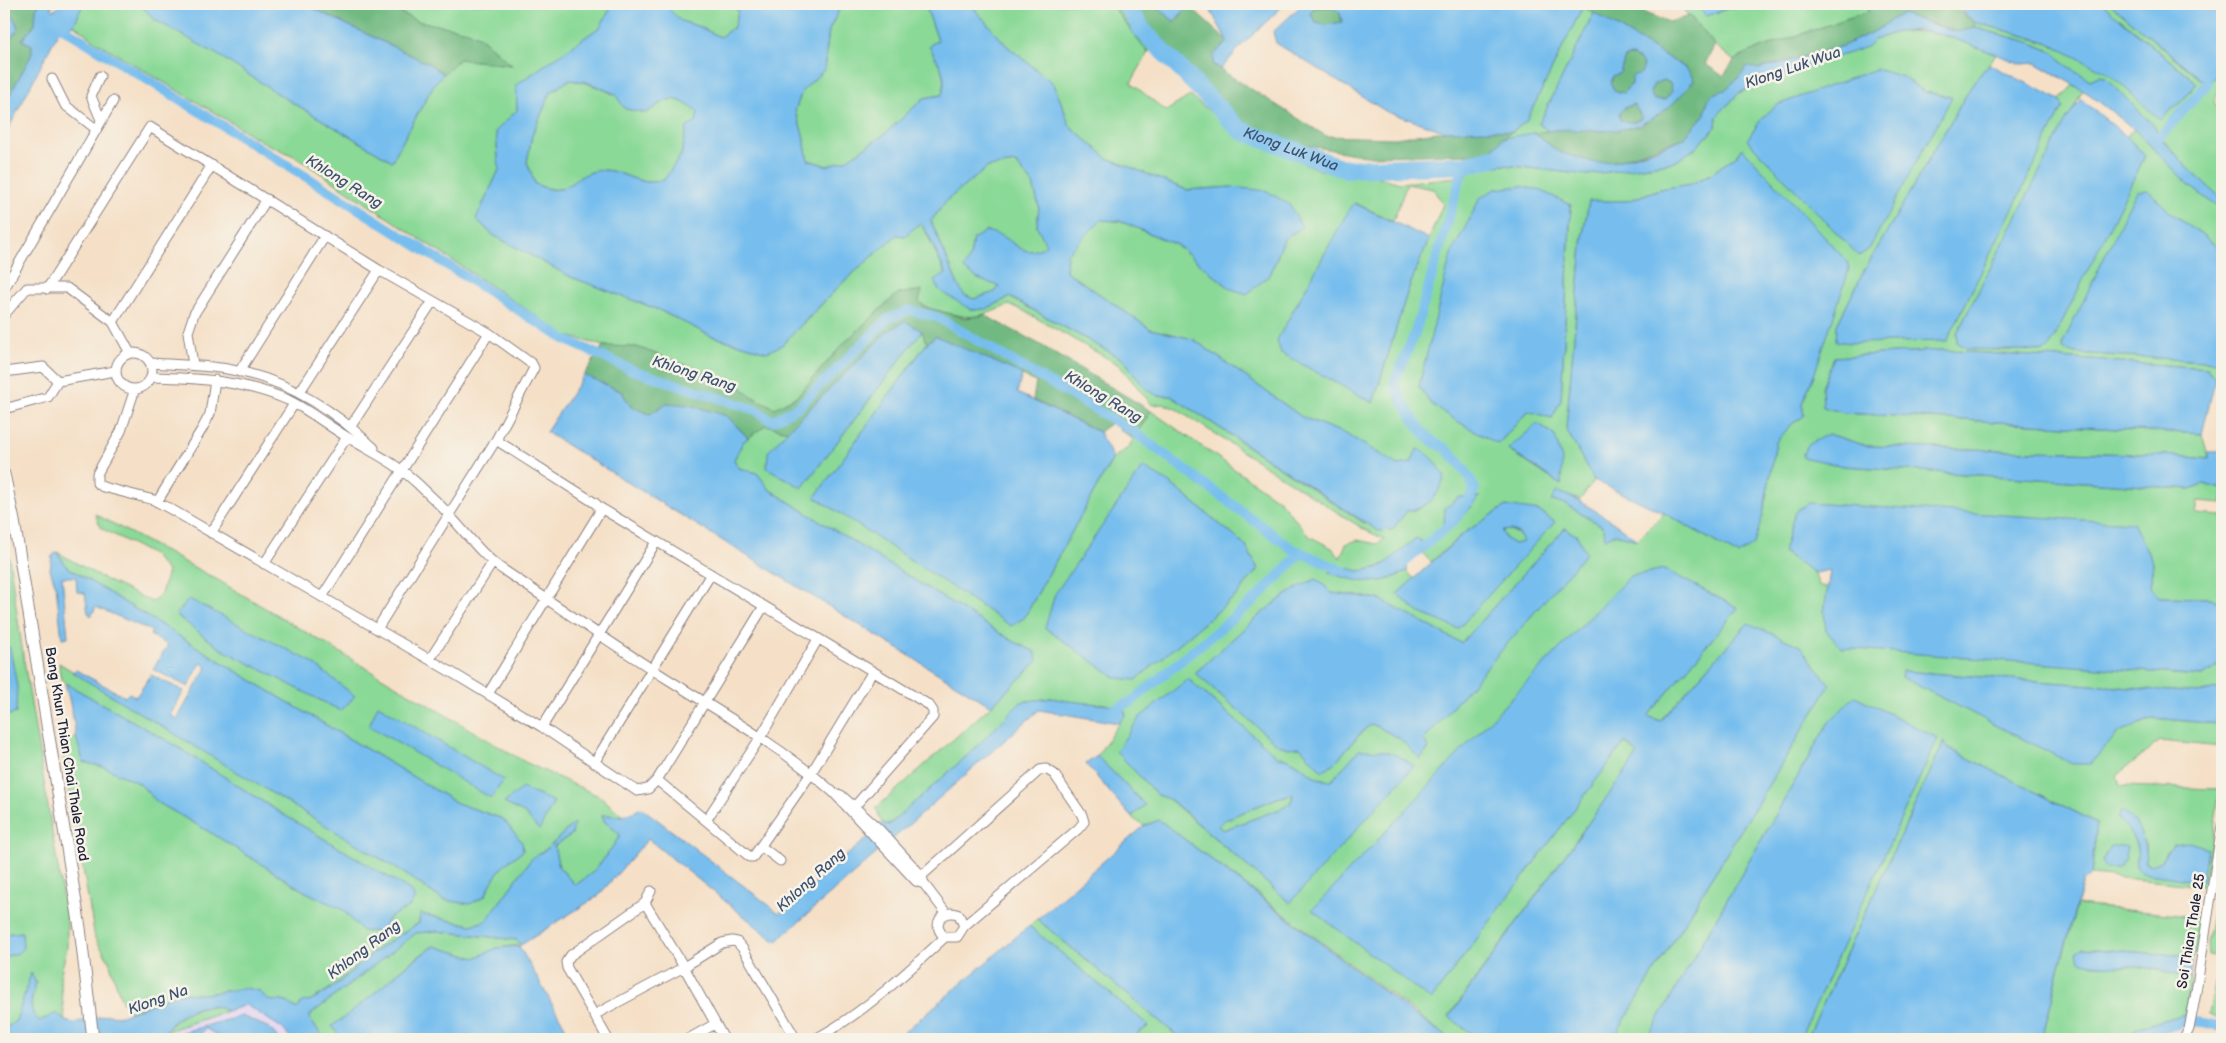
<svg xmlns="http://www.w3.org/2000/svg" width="2226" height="1043" font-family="'Balsamiq Sans',sans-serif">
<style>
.built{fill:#e2d4f3}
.green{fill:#8ad997;stroke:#567e69;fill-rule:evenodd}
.forest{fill:#6fb980;stroke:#486e5e}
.water{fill:#77beee;stroke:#4c7094;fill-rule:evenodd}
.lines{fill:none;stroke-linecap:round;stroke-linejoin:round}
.canal{stroke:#77beee;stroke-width:10}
.river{stroke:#77beee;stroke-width:18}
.minor-casing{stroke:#8c8181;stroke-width:11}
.major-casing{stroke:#8c8181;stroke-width:13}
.minor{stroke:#fff;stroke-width:9}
.major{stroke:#fff;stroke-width:11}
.labels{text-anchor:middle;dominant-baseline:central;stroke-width:5;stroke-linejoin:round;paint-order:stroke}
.street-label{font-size:14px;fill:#22223b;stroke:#f7f3e8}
.water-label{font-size:15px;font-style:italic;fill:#3c5171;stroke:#f7f3e8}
</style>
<rect width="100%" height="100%" fill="#f7f3e8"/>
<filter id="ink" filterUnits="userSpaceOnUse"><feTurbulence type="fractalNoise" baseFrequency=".02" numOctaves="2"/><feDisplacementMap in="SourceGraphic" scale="10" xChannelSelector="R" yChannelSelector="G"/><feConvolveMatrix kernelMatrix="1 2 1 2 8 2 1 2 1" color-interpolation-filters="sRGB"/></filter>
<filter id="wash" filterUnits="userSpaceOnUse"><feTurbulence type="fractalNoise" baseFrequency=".0096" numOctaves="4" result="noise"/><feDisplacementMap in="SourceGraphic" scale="20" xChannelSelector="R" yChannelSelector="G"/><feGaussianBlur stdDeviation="1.12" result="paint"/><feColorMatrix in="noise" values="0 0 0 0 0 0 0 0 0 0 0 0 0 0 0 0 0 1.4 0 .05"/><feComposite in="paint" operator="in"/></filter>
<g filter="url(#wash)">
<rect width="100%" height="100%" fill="#f5e0c7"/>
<path class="built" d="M246,1005L282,1028L292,1039H145Z
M2181,1027L2177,1039H2141Z"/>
<path class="green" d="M83,4H140L283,97L392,161L434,84L459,59L511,65L480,37L467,31L417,21L383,4H613L600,27L516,85L517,110L496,131L499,170L476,219L493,235L571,277L659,310L711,336L767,352L808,319L841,284L897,235L905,236L920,223L927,234L946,275L939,290L972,310L986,309L1009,297L1124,360L1145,388L1158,396H1171L1364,523L1392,530L1407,511L1420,509L1411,463L1398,465L1346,434L1302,417L1193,339L1150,329L1066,271L1067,254L1101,220L1120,221L1177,245L1231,289L1270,275L1284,239L1301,227L1232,187L1187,190L1107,158L1070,126L1054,84L1007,46L970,4H1111L1148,53L1131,83L1166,111L1190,96L1240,135L1320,170L1379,177L1400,183L1466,176L1476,168L1504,165L1588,175L1675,162L1697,147L1716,127L1717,116L1739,93L1759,83L1896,32C1934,29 1962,40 1996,55L1973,83L1864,271L1837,325L2063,108L2060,100L2073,85L2083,90L1957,333V342L1967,349L2045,351L2145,156L2126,136L2134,129L2189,185L2222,211V250L2170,212L2148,190L2075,353L2222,362V380H2215L2208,368L1941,350L1834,357L1828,373L1844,413L2202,434L2209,459L2166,455L1867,446L1828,434L1843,466L2190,489L2204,484L2222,489V503L2198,501L2196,514L2222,516V604L2211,598L2159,597L2150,587L2153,563L1783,552L1815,573L1818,585L1829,588L1824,612L2171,674L2203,676L2222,663V688L2198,693L1903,671L1901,677L2090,764L2119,732L2154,718L2219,724L2222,701V747L2160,741L2117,775L2120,786L2220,789L2205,886L2091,875L2097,823L1948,748L1944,742L1807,1039H1798L1829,722L1647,1039H1613L1830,685L1748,623L1660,721L1648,716L1738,608L1664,569L1630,577L1495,715L1431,1000L1624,742L1638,754L1449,1016L1479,1039H1450L1159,820L1144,826L1131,817L1145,805L1097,756L1125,714L1105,704L1075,703L1051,698L1021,702L968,755L889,825L882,823L876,808L991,706L1038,661L1035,652L1011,640L770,490L757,473L739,468L734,460L743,442L766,424L787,431L802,488L922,331L927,343L815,497L1024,618L1113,458L1128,448L1151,411L1280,501L1309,536L1332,548L1340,558L1346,544L1357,540L1377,544L1384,539L1365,530L1176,409L1164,404L1152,405L1119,365L1022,310L1009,305C977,318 974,320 940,311C931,309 925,308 919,301L922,291L897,294L845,342L797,396L775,408L751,396L737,384L637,347L603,346L565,335L296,157L265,143L95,41L74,25ZM1903,77L1925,92L1951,97L1747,140ZM1741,149L1820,351L1814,375L1802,403L1804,416L1792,424L1776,442L1763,515L1738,555L1664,513L1637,540L1615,534L1605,539L1604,527L1565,504L1557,492L1580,500L1594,480L1566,429L1583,234L1589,202L1627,201L1660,189L1691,184L1711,174L1737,155ZM1407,184L1433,189L1443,204L1408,290L1373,403L1355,203L1393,221ZM1571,205L1561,400L1552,418L1528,411L1498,444L1430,403L1419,387L1428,350ZM1538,424L1555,436L1561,485L1508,450ZM1170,483L1245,545L1258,569L1237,595L1136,680ZM1506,506L1555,522L1418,612L1398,594L1415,580L1407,571C1376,588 1361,582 1329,572L1335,565C1342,567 1351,571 1358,571C1379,572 1404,551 1422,541V553L1431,562L1464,533ZM1565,528L1577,536L1424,740L1429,748L1420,759L1399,738L1372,724C1353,736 1343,761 1322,770L1300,747L1195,673C1229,644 1275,594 1317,579L1332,593L1379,599L1461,643ZM1188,679L1278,757C1301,758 1309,781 1331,781L1359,750L1290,903L1170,800ZM2133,836L2145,841L2146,863L2152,865L2162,861L2168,850L2164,876L2142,873L2136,868L2138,852Z
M664,4H733L738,12L734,27L720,37L700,27L681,21Z
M842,4H923L927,10L938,40L929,46C939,64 947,74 942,95L924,98L885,134L848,159L827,166L808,160L803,134L795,111L802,91L824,70L829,30Z
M1678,4H1694L1706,16L1742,4H1866L1869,11L1752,51L1734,61L1715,45Z
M2102,4H2110L2206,84L2222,70V83L2214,102L2222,113V199L2189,169L2162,139L2154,126L2106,78L2099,76L2090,80L2063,63L2055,53L2029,42L1976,28L1974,22C2022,35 2070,47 2111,75C2129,88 2144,105 2160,119L2184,99L2197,83Z
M1583,6L1594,13L1539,124L1548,131L1518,137L1503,138L1526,121Z
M569,80C598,83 621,98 646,113C672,96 672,94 698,112L696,122L687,128L681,155L664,180C659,181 653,182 648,182C629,180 612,165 592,172C566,181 568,198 535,184L527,162L532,135L551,92Z
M1016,163L1033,184L1039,207L1037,226L1047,245C1028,257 1019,249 1004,237L973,239L970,257L978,279L1000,286L995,292L974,299L964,295L958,285L931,221L947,200L988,167Z
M95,514L216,579L525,762L601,797L623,816L602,815L605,822L621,835C608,854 595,874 575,885L559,867L554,846L572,834L573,824L548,848L532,858L486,921L471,925L420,914L419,923L375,951L332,987L297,1009C294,1007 289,1003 286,1002C272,998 270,1006 260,991L246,988L205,994L179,993L129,1012L121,999L109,961L95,938L62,747L76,737L81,748L83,762L104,767L140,784L157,802L213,834L304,891L343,910L362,931L379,932L390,917L409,907L415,898L410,890L279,812L173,744L65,683L60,676L59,663L404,873L443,900L485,896C496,871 500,867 523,851L503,819L457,803L249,679L67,567L57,552L106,580L152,602L161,593L168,572L153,555L101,528ZM553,802L539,829L524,813Z
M4,524L23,654L67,923V948L60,977L65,1021C58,1021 48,1023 41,1021C25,1017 33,993 36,983L31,974L16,1021L4,1029V957L18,953L22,932L4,934V716L16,713L10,649L4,644Z
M1502,530C1514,530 1517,532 1524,542L1514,544L1506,539Z
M1293,794L1291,802L1283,808L1223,830L1218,826L1224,820L1277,798Z
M2222,857V1020L2209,1014L2220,957L2208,955L2207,943Z
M2077,905L2198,917V946L2192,960L2189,956L2083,948L2076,952L2092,965L2136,966L2174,973L2191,979L2185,1014L2137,1028L2136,1031L2116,1039H2042L2061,962Z
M1037,919L1181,1039H1134L1138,1033L1149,1026L1029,926Z
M437,931L517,940L521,945L497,948L475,958L433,946C397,970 368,1002 333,1026L342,1039H325L310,1020V1015L416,933Z
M201,1007H220L227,1011L165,1032C174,1019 186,1013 201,1007Z"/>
<path class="forest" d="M4,4H40L36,9L35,24L22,40L32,45V54L4,105V46L18,28L14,18L4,13Z
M304,4H383L417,21L468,31L480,37L512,65L459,59L444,74L429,64Z
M1111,4H1153L1174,21V23L1189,6L1228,42L1214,54L1213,65L1326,136L1395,138L1444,131L1497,130L1511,132L1503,138L1492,150L1473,154L1366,156L1287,142L1241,123L1160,40L1148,53Z
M1579,4H1629L1647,14L1669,22L1690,16L1715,45L1705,64L1723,76L1734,61L1752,51L1869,11L1866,4H1953V6L1974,22L1976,28L1957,32L1903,14L1894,18L1879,29L1843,46L1743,73L1725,90L1708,100L1705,114L1684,138L1617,161L1596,163L1559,152L1534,133L1560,129L1600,131L1641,126L1694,80L1687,69Z
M1315,7H1332L1340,13L1342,22L1325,25L1316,23L1310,13Z
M1632,56L1640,60L1644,66L1641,73L1623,93L1615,91L1611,84L1613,76L1620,72L1625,57Z
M1663,80L1670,83L1672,91L1665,100H1654L1650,92L1654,84Z
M1634,104L1642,118C1635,123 1628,124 1620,120L1618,113L1624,108Z
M922,290L919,301L924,307L966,318L984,315L1039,344L1151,411L1133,439L1111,423L1099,432L1033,400L1036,382L936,337L927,343L922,331L887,332L787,431L766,425L748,438L727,416L667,403L650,414L631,407L622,392L584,375L603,346L637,347L737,384L751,396L775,408L797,396L845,342L897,294Z"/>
<path class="water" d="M40,4H53L51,8L54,10L63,4H83L74,25L59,31L4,137V105L32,54V45L22,40L35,24L36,9Z
M140,4H304L429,64L444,74L434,84L392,161L283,97L218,55L155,20Z
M613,4H664L681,21L700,27L720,37L734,27L738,12L733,4H842L829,30L824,70L802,91L795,111L803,134L808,160L827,166L848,159L885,134L924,98L942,95C948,74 939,64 929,46L938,40L927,10L923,4H970L1007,46L1054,84L1070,126L1107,158L1187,190L1232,187L1267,191L1290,205L1302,227L1284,239L1270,275L1247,294L1231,289L1177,245L1120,221L1101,220L1067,254L1066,271L1150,329L1193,339L1302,417L1346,434L1398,465L1411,463L1417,449C1432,454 1438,464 1445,478C1436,497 1429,508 1407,511L1392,530L1378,531L1171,396H1158L1145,388L1124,360L1010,297L986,309L971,310L939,290L934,281L946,274L928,234L920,223L905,236L897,235L841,284L782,345L767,352L711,336L659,310L571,277L493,235L476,219L499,170L496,131L517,110L516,85L600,27ZM569,80L587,82L615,94L625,109L646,113C672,96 672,94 698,112L696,122L687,127L681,155L664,180C659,181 653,182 648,182C629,180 612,165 592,172C566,180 568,199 535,184L527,162L532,135L551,92ZM1016,163L1033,184L1039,207L1037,226L1046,245C1028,257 1021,249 1006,238C1001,235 993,233 986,231L973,239L970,257L964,269L978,279L999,286L995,292L974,299L964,295L958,285L931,221L947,200L988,167Z
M1153,4H1191L1174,21Z
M1207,4H1285L1243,44L1221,69L1213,64L1214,54L1228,42Z
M1303,4H1579L1583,6L1526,122L1511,132L1497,130L1444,131L1387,112L1276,43L1273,32ZM1315,7H1332L1340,13L1342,22L1325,25L1316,23L1310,13Z
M1694,4H1742L1706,16Z
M1963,4H2102L2197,83L2184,99L2160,120L2111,75L2047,42L1974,22L1961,10Z
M2110,4H2222V70L2207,84Z
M4,13L14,18L18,29L4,46Z
M1594,13L1687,69L1694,80C1667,114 1643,131 1599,131C1582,131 1565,128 1548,131L1539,124ZM1632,56L1640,60L1644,66L1641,73L1632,76V84L1623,93L1615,91L1611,84L1613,76L1620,73L1625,57ZM1663,80L1670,83L1672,91L1665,100H1654L1650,92L1654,84ZM1634,104L1642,118C1635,123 1628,124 1620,120L1619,113L1624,108Z
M1903,14L1956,32L1976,28L2029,42L2055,53L2063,63L2090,80L2099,76L2106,78L2154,126L2162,139L2189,169L2222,199V211L2189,185L2134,129L2089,94L2036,63L2022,64L1947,36L1918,30L1896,32L1874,40L1867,47L1759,83L1739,93L1717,116L1716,127L1697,147L1675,162L1588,175L1504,165L1476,168L1470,163L1473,154L1492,150L1503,138L1534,133L1559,152L1596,163L1617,161L1657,149L1684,138L1705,114L1708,100L1713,94L1725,90L1743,73L1746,66L1759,69L1843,46L1879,29L1894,18Z
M1989,64L2060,100L2063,107L1947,341L1849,343L1836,341L1837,325L1864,271L1973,83Z
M1876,69L1903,77L1925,92L1952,97L1869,249L1859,256L1747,140L1762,118L1777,105Z
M2081,99L2126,136L2145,156L2050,346L2045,351L1967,349L1957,342V333L2066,120Z
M1742,148L1847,261L1849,270L1814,375L1802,403L1804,416L1792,424L1776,442L1763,515L1754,544L1738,555L1664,513L1594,480L1566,429L1583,234L1589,201H1627L1660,189L1691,184L1711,174L1737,155Z
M1522,186L1542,191L1571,205L1561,400L1552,418L1528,411L1498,444L1455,420L1430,403L1419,386L1451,254L1469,220L1480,198L1495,189Z
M2148,190L2170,212L2222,250V362L2075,353L2063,349V343L2132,200L2137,191Z
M1354,203L1429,239L1408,290L1373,403L1281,353L1277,340L1346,215Z
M905,321L922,331L802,488L767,468L768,452L787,431L887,332Z
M936,336L1022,374L1017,393L1099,432L1113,458L1024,618L1011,626L815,497L927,343Z
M1941,350L2208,368L2215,380L2202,434L1844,413L1823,407L1822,387L1834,357Z
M584,375L622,392L631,407L650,414L667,403L689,405L727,416L748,438L743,442L734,460L739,468L757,473L770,490L1011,640L1035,652L1038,661L991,706L546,432Z
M1538,423L1555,436L1562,459L1561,485L1508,449Z
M1828,434L1867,446L2166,455L2209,459L2207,452H2222V489L2204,484L2190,489L1843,466L1802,457L1807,445Z
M1143,467L1170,483L1245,545L1258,569L1237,595L1136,680L1116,678L1045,628L1055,594Z
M1557,491C1587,503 1612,521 1637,540L1615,534L1605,539L1604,527L1565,504L1551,501Z
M1459,497H1480L1459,521L1444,523L1445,508Z
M1808,503L2133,523L2153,563L2150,587L2159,597L2211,598L2222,604V663L2203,676L1842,648L1826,631L1824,612L1830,570L1815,573L1783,552L1795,512Z
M1506,506L1539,511L1555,522L1458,629L1418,612L1397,594L1464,533ZM1511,530L1518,533L1523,542L1514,544L1506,539L1502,531Z
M1565,528L1577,536L1586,553L1424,740L1429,748L1420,759L1399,738L1372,724C1352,736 1343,761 1322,771L1300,747L1288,748L1278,745L1195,673C1229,644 1275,594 1317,579L1332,593L1379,599L1461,643Z
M1416,538L1422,541L1408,561L1407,571C1376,588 1360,582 1329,573L1335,565L1359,571L1381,567Z
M57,552L67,567L249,679L457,803L503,819L522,842L523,851C500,867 497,871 485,896L470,904L443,900L404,873L72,672L76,670L125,697L129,693L136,697L151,675L184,691L170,715L177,719L207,667L201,663L188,687L153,669L168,645L150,635L152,631L96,607L91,616L88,613L85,593L77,592L76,577H62L68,637L62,638L56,587L50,569L52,556Z
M1664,569L1738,608L1648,716L1660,721L1748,623L1800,646L1830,685L1613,1039H1479L1449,1017L1638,754L1625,742L1431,1000L1312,910L1495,715L1630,576Z
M189,599L310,661L355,696L341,711L221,649L176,615Z
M4,644L10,648L17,686L16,713L4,716Z
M1902,671L2198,693L2222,688L2219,724L2154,718L2119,732L2090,764H2072L1901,677Z
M1188,679L1278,757C1301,758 1309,781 1331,781L1359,750C1383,750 1394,751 1414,766L1290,903L1171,800L1157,795L1116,751L1140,717ZM1293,794L1291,802L1283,808L1223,830L1218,826L1224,820L1277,798Z
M65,683L173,744L279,812L410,890L415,898L409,907L390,917L379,932L362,931L343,910L304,891L213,834L157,802L140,784L104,767L83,762C81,752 77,744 76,735C73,716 70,701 65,683Z
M1855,696L1938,738L1800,1039H1647L1829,722Z
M1051,698C1075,703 1099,703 1122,707L1126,714L1119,723L1039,710L776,942L648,839L598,896L521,945L517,940L437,931L416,933L310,1015V1020L325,1039H292L282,1028L246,1005L227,1011C208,1000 185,1010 171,1024C168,1027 167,1031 163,1033C158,1036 151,1037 145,1039H4V1029L16,1021L31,973L36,983C32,997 26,1011 40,1021L57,1013L65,1021L73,1023L107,1015L122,1016L179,993L205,994L246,988L260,991C270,1006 272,998 286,1002C289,1003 294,1007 297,1009L302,1002C326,1000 356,965 376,951C389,941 405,932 419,923L420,914L471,925L486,921L532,858L548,848L574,823L572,834L554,846L559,867L575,885C595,874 608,854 620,835L605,822L602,815L623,816L642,808L779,913L865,840L882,823L889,825L968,755L1021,702Z
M378,705L504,780L491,798L369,726Z
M1944,742L1948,748L2097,823L2091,875L2083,881L2061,962L2042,1039H1807Z
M1097,756L1145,805L1131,817L1086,764Z
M522,788L554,802L539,830L524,813L504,803Z
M2121,810C2141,826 2145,839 2146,863L2151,865L2162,861L2173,844L2189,842L2208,848L2203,880H2189L2142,873L2136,868C2140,842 2134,837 2118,818Z
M1159,820L1411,1012L1450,1039H1181L1037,919L1144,826Z
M2111,846H2127L2125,858L2118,869H2106L2102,862Z
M1029,926L1149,1026L1138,1033L1134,1039H896Z
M22,932L23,948L18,953L4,957V934Z
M434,946L475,958L497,948L519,946L572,1039H342L332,1026C368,1002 397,970 434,946Z
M2082,948L2189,956L2192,960L2191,979C2173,973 2153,967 2134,966C2115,965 2098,967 2080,961L2076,952Z
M2185,1014L2181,1027L2141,1039H2116L2136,1031V1028Z
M242,1016L269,1028L279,1039H245L241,1037L239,1039H223L205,1028L197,1039H169L183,1032Z"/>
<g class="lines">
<path class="canal" d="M58,25L357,208L564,339L632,370L756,410L772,421L798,407L888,319L909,310L937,317L1134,432L1291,548L1345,572
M2156,141L2207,84
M1405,562L1454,521L1475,489C1468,473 1459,461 1446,449C1442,446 1436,444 1432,441C1414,425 1403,404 1394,383L1415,333L1464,165
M1108,712L1131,702L1258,597L1301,553
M2170,1025C2188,1019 2204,1022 2222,1027"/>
<path class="river" id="s1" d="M1126,4L1143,31L1240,130L1345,169L1464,165L1493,158"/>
</g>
</g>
<g filter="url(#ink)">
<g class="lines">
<g class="minor-casing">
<path id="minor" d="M100,76L91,96L101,120
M52,79L65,105L96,129
M4,289L113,101
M47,289L150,127L379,270
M4,315L27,288H67L113,322L130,353
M113,322L212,165
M116 371a18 18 0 1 1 36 0a18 18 0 1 1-36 0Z
M151,363C177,365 202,365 227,369C284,378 333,409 374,448
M193,365L188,332L194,314L267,199
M4,372L43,367L58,381
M239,372L325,236
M152,377C199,378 244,381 288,400C309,410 327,425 347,437C373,453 395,462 418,484C429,495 440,504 450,516C468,535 483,557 505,571C559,607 613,645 669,680C723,714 786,750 834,793
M135,389L121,431L97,474V483L103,487L154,500L174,511L451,672L542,727L637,791L648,789L657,780L764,606
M299,393L379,270L489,333L532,364L534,368L496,440L377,629
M4,409L48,397L58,381L115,371
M351,426L433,301
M157,502L202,429L210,414L215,380
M599,507L929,705L933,711V717L855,806
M211,533L294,404
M264,564L347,437
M322,597L489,333
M430,659L493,562
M488,694L599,513V507L595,503L496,440
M542,727L656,542
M594,763L711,574
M657,780L750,857H753L810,775L873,671
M834,793L841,795L878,828L922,876L924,884L916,881Z
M707,819L760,738L818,639
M762,847L780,861
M916,881L1040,770L1046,769L1054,774L1082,815L1084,822L1078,829L964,926L957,937H945C930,926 942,907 959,915L964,926
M924,884L946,913
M645,903L651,891
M594,1015L684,967L722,943L732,941L737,942L743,949L796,1039
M608,1039L567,968L566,962L571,955L645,903L684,967L724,1039
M688,1039L715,1024
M815,1039C864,1013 904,975 945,937
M2184,1039L2189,1029L2195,998L2222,826"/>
</g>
<g class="major-casing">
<path id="major" d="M4,474L14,521L80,928L93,1039"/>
</g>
<use href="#minor" class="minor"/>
<use href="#major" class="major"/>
</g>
</g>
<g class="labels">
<g class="street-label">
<text transform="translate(67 754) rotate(81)">Bang Khun Thian Chai Thale Road</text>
<text transform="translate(2191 931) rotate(-81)">Soi Thian Thale 25</text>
</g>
<g class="water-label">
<text transform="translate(1793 68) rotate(-19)">Klong Luk Wua</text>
<text stroke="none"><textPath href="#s1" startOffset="225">Klong Luk Wua</textPath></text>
<text transform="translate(344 182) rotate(32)">Khlong Rang</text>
<text transform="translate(694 374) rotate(18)">Khlong Rang</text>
<text transform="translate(1103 397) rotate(31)">Khlong Rang</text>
<text transform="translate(811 880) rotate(-42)">Khlong Rang</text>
<text transform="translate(364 950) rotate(-37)">Khlong Rang</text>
<text transform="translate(158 1000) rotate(-19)">Klong Na</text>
</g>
</g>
<rect width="2226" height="1043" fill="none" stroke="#f7f3e8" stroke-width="20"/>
</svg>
